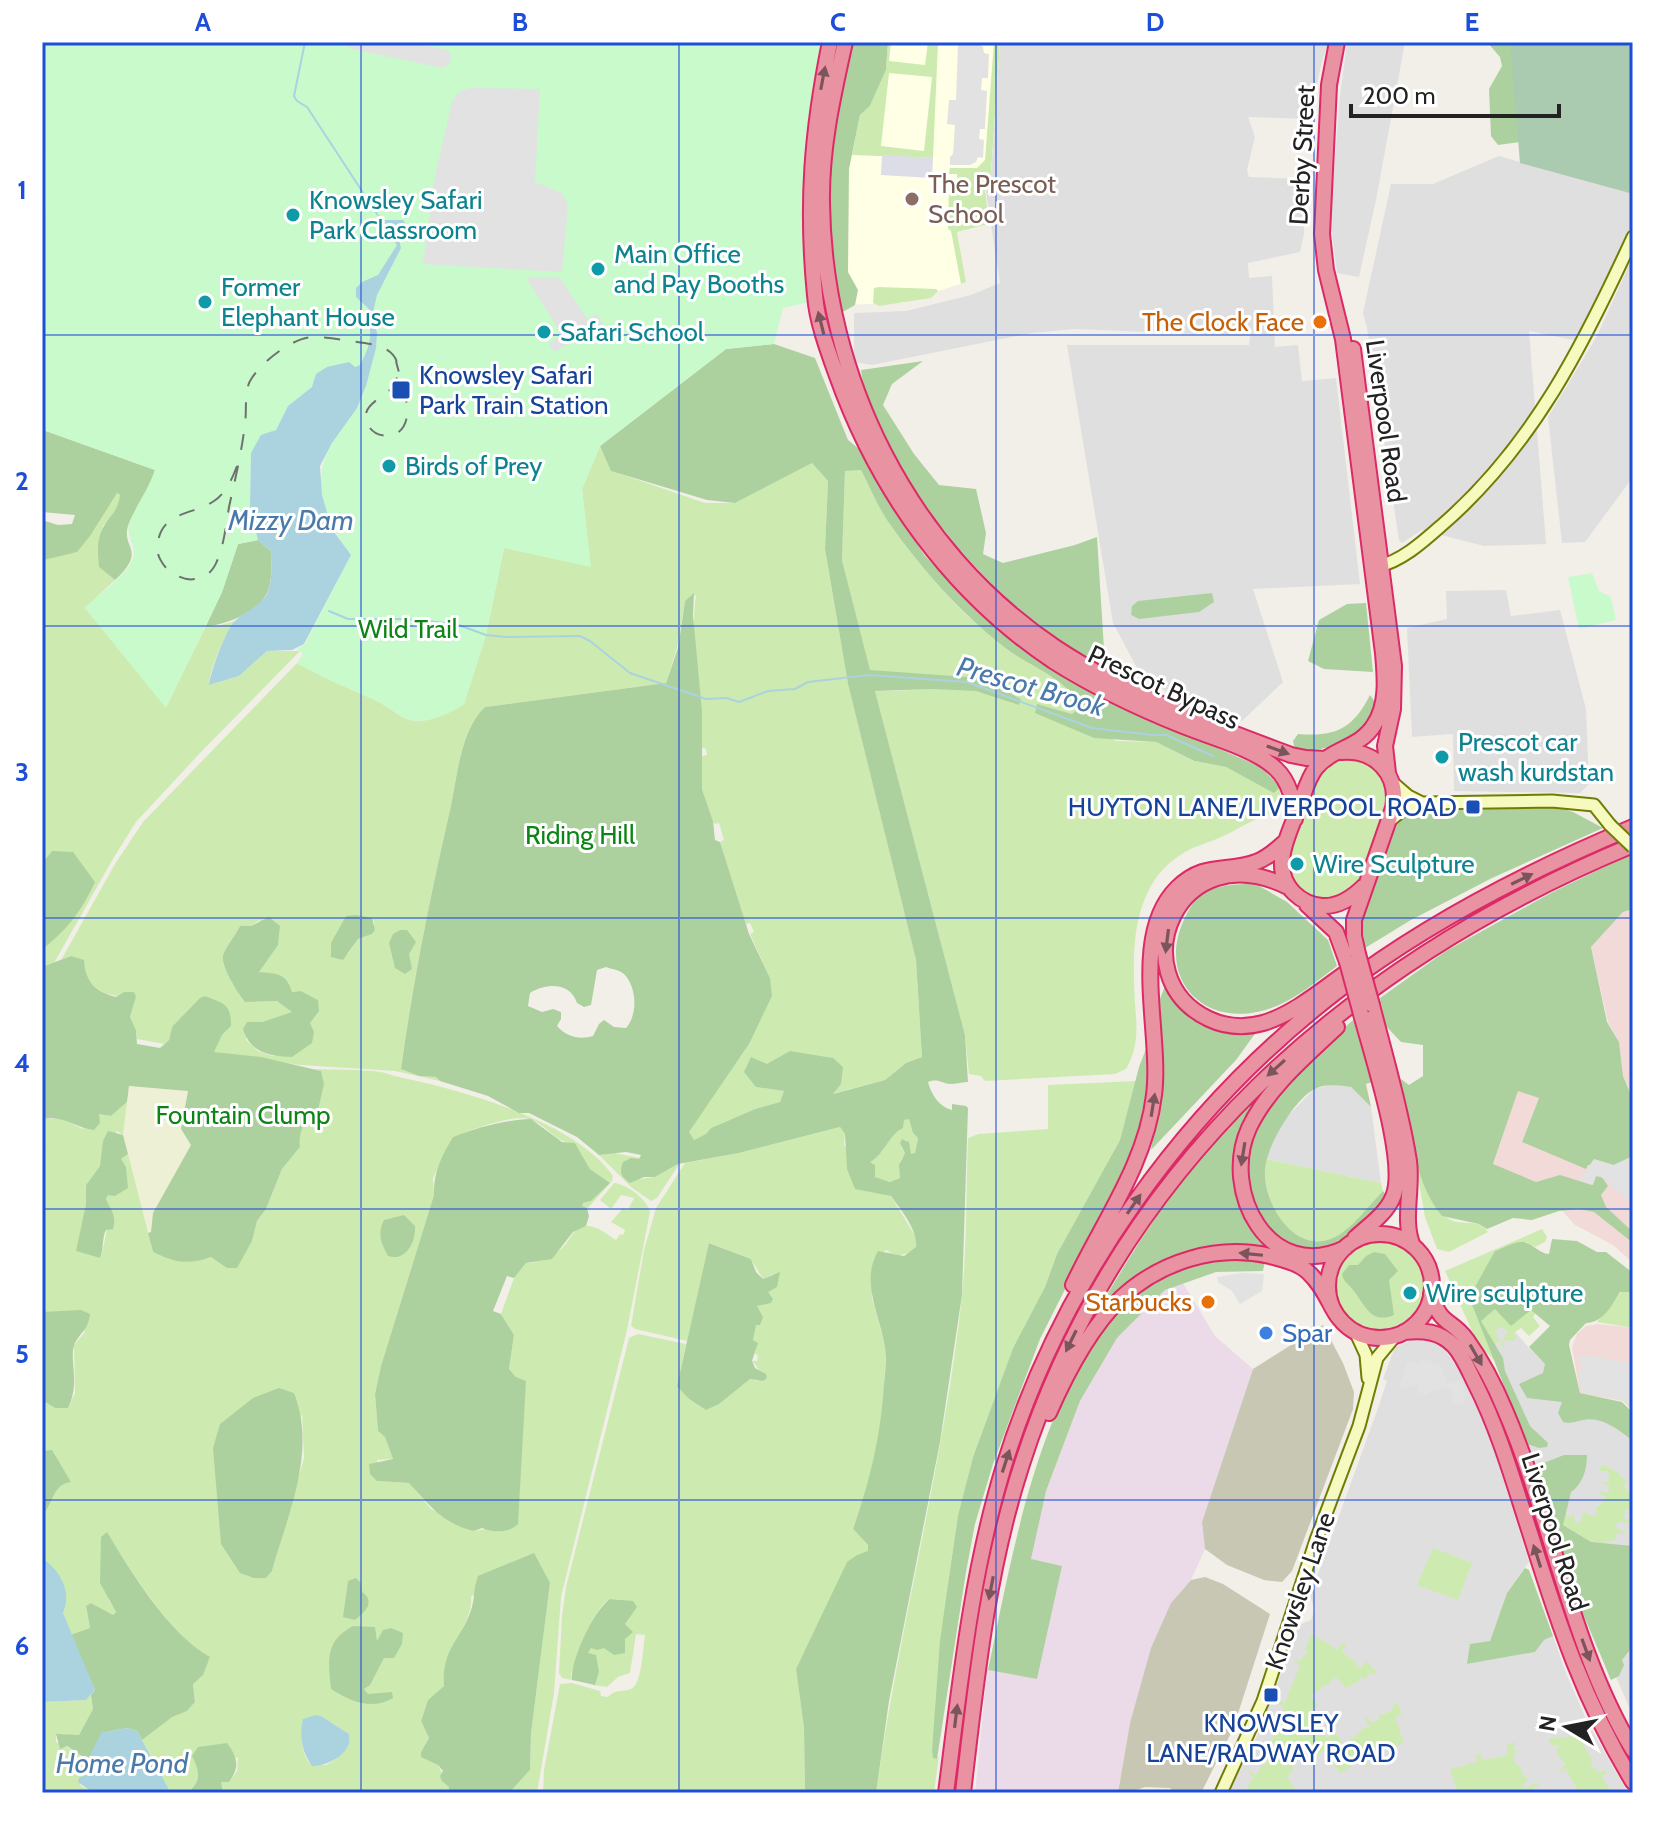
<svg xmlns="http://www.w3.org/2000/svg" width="1675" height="1835" font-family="Cabin,sans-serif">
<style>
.residential{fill:#e0dfdf}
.commercial{fill:#f2dad9}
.industrial{fill:#ebdbe8}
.education{fill:#ffffe5}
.construction{fill:#c7c7b4}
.farmland{fill:#eef0d5}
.grass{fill:#cdebb0;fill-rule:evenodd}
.forest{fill:#add19e;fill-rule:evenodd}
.cemetery{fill:#aacbaf}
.park{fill:#c8facc}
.parking{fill:#e2e2e2}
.plaza{fill:#dddde8}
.water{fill:#aad3df}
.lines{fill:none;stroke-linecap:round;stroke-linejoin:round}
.stream{stroke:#aad3df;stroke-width:2}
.secondary-casing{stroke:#707d05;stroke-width:15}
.highway-casing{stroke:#dc2a67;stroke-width:18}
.secondary{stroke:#f7fabf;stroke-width:11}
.highway{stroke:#e892a2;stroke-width:14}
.rail{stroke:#707070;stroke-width:2;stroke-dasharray:16 16;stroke-linecap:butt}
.secondary-bridge-casing{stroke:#707d05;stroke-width:15;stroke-linecap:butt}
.highway-bridge-casing{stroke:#dc2a67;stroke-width:18;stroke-linecap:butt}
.secondary-bridge{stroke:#f7fabf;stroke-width:11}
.highway-bridge{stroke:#e892a2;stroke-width:14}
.oneway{fill:#7b545c}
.grid{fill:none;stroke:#1d4ed8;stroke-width:2;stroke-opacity:0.55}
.education-dot{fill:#8d6e63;stroke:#fff;stroke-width:3}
.culture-dot{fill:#0f9aa8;stroke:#fff;stroke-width:3}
.food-dot{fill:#e8710a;stroke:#fff;stroke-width:3}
.transit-dot{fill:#1a4fb4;stroke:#fff;stroke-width:3}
.shop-dot{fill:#3f7fe0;stroke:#fff;stroke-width:3}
.labels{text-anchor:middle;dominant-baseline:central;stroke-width:6;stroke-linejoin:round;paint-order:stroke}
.street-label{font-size:26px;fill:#222;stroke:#fff}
.education-label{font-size:26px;fill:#785e54;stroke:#fff;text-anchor:start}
.culture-label{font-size:26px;fill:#0d838f;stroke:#fff;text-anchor:start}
.food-label{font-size:26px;fill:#c56008;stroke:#fff;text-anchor:end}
.transit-label{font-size:26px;fill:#164399;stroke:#fff;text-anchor:start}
.park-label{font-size:26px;fill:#0c8416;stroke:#fff}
.shop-label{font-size:26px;fill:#366cbe;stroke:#fff;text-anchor:start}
.water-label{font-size:28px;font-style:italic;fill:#4a7aab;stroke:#fff}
.neatline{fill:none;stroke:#1d4ed8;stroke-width:3}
.grid-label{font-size:26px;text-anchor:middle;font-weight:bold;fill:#1d4ed8}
</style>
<rect width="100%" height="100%" fill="#f2efe9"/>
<path class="residential" d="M1000,42H1329L1322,61L1314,98L1315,119L1248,117L1255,137L1247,170L1249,177L1303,179L1304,234L1300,252L1248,263L1249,278L1272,276L1275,347L1298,345L1302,381L1336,378L1360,584L1253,589L1283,682L1242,721L1169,694L1136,666L1113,623L1067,345H1249L1250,336L1075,329L1032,333L872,365L854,362V313L906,311L971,295L1000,283L983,172H991Z
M1405,42L1376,200L1359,277L1337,273L1330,219L1340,95L1347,43Z
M1499,156L1633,194V240L1583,342L1529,331L1546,544L1484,546L1422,530L1402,543L1399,540L1367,328L1363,313L1391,184H1433Z
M1633,256V477L1585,542L1562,543L1548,417L1597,336Z
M1506,590L1511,616L1560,610L1586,709L1589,784L1580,793L1454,791L1453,734L1412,737L1407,628L1447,619L1446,591Z
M1330,1085L1351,1087L1371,1107L1381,1183L1266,1159L1283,1121L1314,1089Z
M1495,1309L1529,1348L1602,1419L1633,1437V1716L1551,1527L1527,1444L1481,1320Z
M1414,1339H1423L1442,1346L1457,1367L1489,1433L1529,1562L1507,1593L1490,1641L1467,1664L1535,1652L1544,1640L1553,1636L1566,1673L1587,1721L1628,1793H1229L1263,1723L1299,1625L1311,1620L1315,1609L1310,1596L1378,1408L1387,1381L1383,1379L1395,1347Z"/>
<path class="commercial" d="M1633,909V1100L1623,1076L1619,1042L1608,1022L1591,947L1623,912Z
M1518,1090L1539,1098L1522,1142L1614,1165L1633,1156V1263L1613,1245L1575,1225L1536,1182L1493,1165Z
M1598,1324L1633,1328V1412L1623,1401L1580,1393L1572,1347L1577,1334L1586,1326Z"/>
<path class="industrial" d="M1183,1283L1215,1336L1253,1369L1202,1522L1205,1549L1191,1580L1171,1603L1130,1723L1118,1793H975L987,1670L1037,1679L1061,1566L1030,1559L1046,1491L1080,1401L1117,1338L1165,1290Z"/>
<path class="education" d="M859,42H1000L991,173L983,172L989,224L957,232L966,282L902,303L840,305L839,164Z"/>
<path class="construction" d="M1323,1325L1343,1363L1354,1392L1353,1409L1292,1571L1282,1582L1264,1580L1227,1565L1205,1549L1202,1522L1253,1369Z
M1205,1577L1223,1584L1270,1614L1233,1729L1201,1793H1175L1170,1788L1145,1787L1128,1793H1118L1130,1723L1151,1648L1171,1603L1191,1580Z"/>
<path class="farmland" d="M129,1086L188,1091L181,1128L191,1145L153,1213L151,1232L148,1233L123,1135Z"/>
<path class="grass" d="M888,42H891L889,61L925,65L928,42H938L933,158L852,155L860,115L870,106L886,70ZM889,73L932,77L924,151L881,146Z
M994,42H1000L991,173L983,172L989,224L957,232L966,282L961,284L951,231L948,229L949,187H958L957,174H949L950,168H977L985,160Z
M879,287L936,289L938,291L931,298L879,306L873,303L874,288Z
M600,446L612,471L705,503H735L812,463L828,481L825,549L848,684L916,960L922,1057L906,1063L885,1080L831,1094L788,1054L767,1065L756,1087L784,1091L780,1102L755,1109L711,1128L707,1134L694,1140L688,1132L749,1044L770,978L750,934L754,932L750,923L746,924L744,920L720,842L724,840L719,823L714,824L702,789V756L707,755L706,749L702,748C702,698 689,645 696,595L685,601L677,648L666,683L485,707C460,730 457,778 450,810C430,897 413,982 401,1069L419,1076L437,1077L440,1081L395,1071L300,1065L213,1052L222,1035L231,1026L172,1027L169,1040L164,1044L137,1039L136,1030L130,1017L136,997C92,997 96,986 71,956L61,960L115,864L143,822L297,663C323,678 351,689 377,701C388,706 399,717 410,720C428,724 450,713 464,704L486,635L504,548L590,566L582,489ZM346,916L374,921C375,934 369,935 358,939L348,954L341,927ZM260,920L262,966L258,972L268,973L292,992L301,991L318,1000L310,1023L273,1056L258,1051L246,1040L247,1022H262L293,1012L277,1001L245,1002C238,994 220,965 223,955C227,945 235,936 240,926H251Z
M845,470H861C870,486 877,504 887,519C919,566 959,613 1004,647C1029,667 1065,678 1082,706L1072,714L1038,705L1117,741L1156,742L1193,761L1226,767L1274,792L1280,787L1281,811C1259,814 1240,829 1219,838C1208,843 1195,846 1185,852C1131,883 1132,949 1135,1003C1137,1028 1139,1046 1126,1069L1115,1074L985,1081L981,1076L969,1074L965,1035L875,691C911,692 949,684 984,692C994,694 1004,700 1014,704L1021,699L920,675L870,671L842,560Z
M116,493L120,495L118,511L103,526L99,567L115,580L85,608L166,707L206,626H218L235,621C225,634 210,669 209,685L239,676L267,651H300L201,752L136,822L114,857L54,963L42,967L52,851L42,863V558L44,560L55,557L109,504Z
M1349,755L1378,768L1387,783L1388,803L1363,872L1355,885L1340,897L1324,901L1308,896L1296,885L1288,870L1287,854L1317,774L1333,760Z
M313,1069C336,1070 359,1069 381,1072C387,1073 393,1076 399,1077C461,1090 575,1121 613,1176L612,1181L587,1209L581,1206L583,1203L591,1201L609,1183L590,1169L575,1143C556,1144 549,1127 532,1120C514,1113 472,1130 453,1137L433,1178L434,1195L381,1366L375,1394L378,1431L385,1437L393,1459L377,1460V1481L409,1483L431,1509L475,1531L518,1523L516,1377L509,1369L514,1335L501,1314L514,1278L526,1263C539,1263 555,1256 565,1245C572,1237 574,1226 588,1226C597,1226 608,1235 616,1240L620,1234L623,1235L625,1230L611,1222L623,1208L628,1210L634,1198L621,1195L611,1209L600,1200L614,1183C627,1184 647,1199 650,1212L627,1330L561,1597L554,1693L537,1793H509L530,1770L531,1734L550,1583L471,1596C475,1623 441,1648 444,1686L428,1700L421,1721L429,1738L421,1752V1756L438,1765L449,1787L448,1793H223L220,1782H229L237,1771L238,1757L200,1771C196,1790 189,1793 171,1793L142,1740L172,1716L187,1711L195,1702L193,1684L210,1658C169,1633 132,1572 106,1532L109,1601L116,1611L114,1616L91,1603L86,1607L90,1628L70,1635L63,1613L65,1608L45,1559L42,1558V1515C54,1505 51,1485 70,1482L52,1451H42V1399L55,1408H68L75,1393L74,1345L85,1332L59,1313L42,1312V1154L46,1150L43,1140L44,1119H62L83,1129L99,1113L111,1116L127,1102L123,1135L117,1131L100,1166L86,1185L88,1194L77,1251L100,1258C105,1246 111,1212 106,1199L122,1163L121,1159L128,1154L153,1252C175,1263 188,1264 211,1257L218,1261L252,1241L257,1221L266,1209L282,1169L300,1147L299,1138L321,1071ZM302,1413L304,1458L272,1571L266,1578ZM321,1716L349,1734C353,1748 338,1759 326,1765L309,1763C303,1754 301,1742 303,1731Z
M1401,1079C1403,1112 1419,1200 1449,1219C1461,1227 1479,1217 1488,1232L1449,1252L1437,1249L1425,1217Z
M1136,1081L1120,1140L1057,1254L1045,1287L1013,1348L973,1457L958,1515L949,1577L932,1750L937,1759L939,1755L934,1793H876C899,1627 944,1463 962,1296C967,1244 966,1190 968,1138L979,1134L1048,1129V1085Z
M909,1118L913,1133L918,1138L915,1153L911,1155L906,1139L901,1146L905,1153L900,1162V1178L890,1182L875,1177V1165L869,1162L883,1151L892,1133L900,1130L904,1120Z
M840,1127L845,1134L844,1145L891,1196L917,1239L916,1248C904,1256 898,1258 886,1250L873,1260L872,1298L886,1349L882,1424L871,1478L853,1529L868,1545V1552L857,1555L796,1669L804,1728L805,1793H543L544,1770L560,1684L572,1683L600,1691L601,1696L608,1697C615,1689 622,1692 631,1689C642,1685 643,1647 645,1635L636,1634L630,1673L618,1677L607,1687L592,1685L595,1684L599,1672L588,1653L591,1648L624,1638L629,1628L625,1624L629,1617L628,1601C623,1601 614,1598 609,1600C595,1605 577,1660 571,1674L572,1680L562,1678L559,1673L562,1616L566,1587L629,1338L638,1334L686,1344L677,1386L719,1404L745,1381L750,1379L758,1381L761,1372L752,1361H757L758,1355L755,1354L757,1343L753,1340L757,1305L768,1292L773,1274L763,1279L751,1259L710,1243L687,1341L635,1329L631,1326L644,1250L656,1208L685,1163L739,1153Z
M614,1153L640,1158L639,1179L655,1177L680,1163L657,1198L651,1201L631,1187L599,1155Z
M1266,1159L1381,1183L1383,1191C1368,1206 1349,1235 1327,1240C1285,1251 1259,1193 1266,1159Z
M1542,1229L1547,1237L1545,1242L1535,1247L1526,1242L1495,1309H1531L1537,1312L1533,1317L1540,1326L1529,1336L1521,1328L1514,1333L1516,1337L1514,1341L1506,1340L1503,1344L1506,1350L1500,1344L1508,1332L1501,1326L1495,1332L1500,1340L1494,1345L1484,1328L1496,1362L1478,1344L1445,1271Z
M1332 1286a47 47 0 1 1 94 0a47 47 0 1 1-94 0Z
M1621,1292H1633V1328L1597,1322Z
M1601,1464L1617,1472L1631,1486L1626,1482L1623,1487L1632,1495L1628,1500L1633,1504V1510L1625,1509L1624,1518L1630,1520L1629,1523L1620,1521L1614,1527L1627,1533L1616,1534V1540L1607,1541L1606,1543L1591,1542L1563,1525L1565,1515L1571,1517L1573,1512L1575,1523L1582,1522V1515L1585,1512L1592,1517L1598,1512L1595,1508L1602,1504L1605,1496L1599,1493V1491L1608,1493L1610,1486L1601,1483L1609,1481L1608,1471H1600Z
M1433,1548L1472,1563L1458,1600L1417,1585Z
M1311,1634L1334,1647L1336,1651L1343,1643L1346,1646L1342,1652L1357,1663L1356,1666L1360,1669L1366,1661L1377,1672L1372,1675L1370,1672L1365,1679L1361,1677L1359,1681L1346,1688L1336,1677L1329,1682V1685L1322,1686L1321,1690L1310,1695L1318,1706L1310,1712L1315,1720H1318L1316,1722L1326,1733L1324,1734L1326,1738L1336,1733L1343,1745L1351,1740L1350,1737L1353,1738L1360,1733L1361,1729L1370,1727L1365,1719L1366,1717L1372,1723L1379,1719V1715L1385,1714L1384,1711L1386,1714L1394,1709L1392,1706L1397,1702L1402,1714L1395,1717L1404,1743L1382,1751L1380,1746L1376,1747L1378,1753L1365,1758L1368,1766L1366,1767L1361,1760L1340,1773L1324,1750L1318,1755L1309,1747L1289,1762L1294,1769L1287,1777L1298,1793H1244L1253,1777L1249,1774L1250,1772L1257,1775L1261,1765L1265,1766L1267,1762L1264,1760L1276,1731L1271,1728L1272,1725L1276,1726L1281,1713L1284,1712L1283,1706L1276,1704L1277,1701L1285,1703L1300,1665L1293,1660L1301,1661L1304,1654L1307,1655L1308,1652L1305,1650Z
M91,1695L93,1709L79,1735H56V1742C67,1746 79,1755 90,1757L87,1774L80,1785L93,1793H62L42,1790V1702L85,1700Z
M1581,1727L1584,1733L1579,1737L1593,1762L1590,1764L1599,1773L1605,1770L1607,1773L1602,1776L1611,1793H1582L1578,1791L1566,1769L1559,1773L1565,1764L1555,1751L1559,1748L1558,1745H1551L1548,1739L1575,1736L1574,1732L1579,1731Z
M1516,1742L1513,1748L1514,1751L1520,1750L1514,1754V1761L1522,1769L1520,1771L1528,1780L1522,1784L1525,1789L1537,1782L1539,1785L1533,1788L1535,1793H1458V1788H1456L1450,1769L1477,1762L1476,1754L1480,1753L1483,1760L1508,1755L1507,1744Z"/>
<path class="forest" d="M845,42H888L886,70L870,106L860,115L849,169L848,272L858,290L855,305L834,317L822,201Z
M1487,42H1547L1520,142L1498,145L1491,136L1489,89L1502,66L1500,57Z
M774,344L815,358L848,440L859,449L891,505L925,556L983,615L1024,649L1065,676L1164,725L1261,767L1280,787L1274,793L1226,767L1194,761L1156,742L1094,738L1035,713L1037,704L1072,714L1081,706C1065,677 1029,667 1004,647C959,612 919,566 887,520C877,505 870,487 861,470L845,471L842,560L870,670L981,678L1021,699L1019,705L976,691L934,689L875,691L965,1035L968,1082C963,1082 956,1084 950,1084C941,1083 938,1078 928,1082C931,1094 939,1107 952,1110V1104L966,1106L968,1108L962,1295L940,1442L889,1701L876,1793H805L804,1728L796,1669L847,1562L857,1555L868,1551V1545L853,1529C870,1481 881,1435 884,1384C885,1372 887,1358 885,1347C880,1316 860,1281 878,1251L904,1256L916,1247C918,1230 901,1210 891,1196L855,1189L847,1169L845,1134L840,1127L739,1153L678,1164L655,1177H644L630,1183C621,1177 619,1173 623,1162L631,1158L639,1159L641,1155L626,1152L599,1155L577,1137L529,1113H519L488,1096L440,1081L436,1077L419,1076L401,1069C413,982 430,897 450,810C457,779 460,730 485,707L666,683L678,648L685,601L694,593L693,615L702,711V789L713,821L715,840L720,842L749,934L770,978L772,996L749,1044L689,1132L694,1140L706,1134L711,1128L755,1109L780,1102L784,1091L756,1087L744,1072L751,1057L767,1064L790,1051L833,1058L843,1067L841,1084L833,1094L885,1080L906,1063L922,1057L916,960L848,684L825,549L828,481L812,463L735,503L707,500L611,471L600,446L726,349ZM606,967C611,969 620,970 624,974C637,987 638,1015 626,1028L614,1027L604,1020L599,1024L593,1036C579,1040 567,1037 557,1026L561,1019V1012L553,1009L542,1012L528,1006L530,993C547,983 570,982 577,1003L584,1007L591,1005L597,970ZM909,1119L913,1133L918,1138L915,1153L911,1154L909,1142L902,1139L900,1143L905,1153L899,1165L900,1178L890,1182L875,1177V1165L870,1162C886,1153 888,1135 903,1128L904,1120Z
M923,361L892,384L883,405L914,454L939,485L976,489L986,533L983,554L1003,563L1075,545L1097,537L1105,665C1085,654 1062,646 1045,632C975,575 915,505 879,422C871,405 863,389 861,370Z
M43,430L155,470C152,478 150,487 146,494C141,504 133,513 129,523C119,549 149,548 115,580L99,567C98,553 96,541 103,528C111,513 117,514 120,495L117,493L90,536L77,552L44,560L42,558V520L58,525L72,524L75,515L42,512Z
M258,540L271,551C271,565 273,582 266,595C257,612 224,626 206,626L222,592L238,544Z
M1212,593L1214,602L1199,612L1139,619L1131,615L1132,606L1138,601Z
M1366,603L1373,672L1324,669L1308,661L1319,620L1347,604Z
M1370,695L1376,703L1366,729C1343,743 1322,753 1295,750L1293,741L1298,734C1335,737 1353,729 1370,695Z
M1492,803L1548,804L1573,812L1603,828L1492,878L1411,920L1365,948L1360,914L1394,823L1410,810Z
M52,851L73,852L95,882C82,910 68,929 44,948H42V863Z
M1633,853V909L1623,912L1591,947L1607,1022L1619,1042L1623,1076L1633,1100V1156L1614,1165H1588L1586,1169L1522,1142L1539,1098L1518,1091L1493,1164L1536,1182L1560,1175L1592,1185L1596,1176L1602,1177L1608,1186L1601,1195L1606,1207L1633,1232V1243L1594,1212L1579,1209L1559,1211L1532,1220L1513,1218L1487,1229L1479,1224L1442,1216C1412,1179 1410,1126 1401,1081V1079L1409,1085L1423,1076V1045L1401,1042L1386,1026L1380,998L1446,951L1551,893Z
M1254,883L1287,902L1328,940L1337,966C1312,985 1288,1006 1257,1012C1199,1024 1159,976 1183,922C1187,913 1192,902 1200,896C1215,884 1235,885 1254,883Z
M356,915L372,918L375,930L372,934L358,939L343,960L331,957V943L346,916Z
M269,917L280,926L278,945L259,972C277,974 286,972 292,992L301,991L318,1000L319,1011L310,1023L314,1032L312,1043L292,1057C270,1056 250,1053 243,1029L247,1022H262L292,1012L277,1001L245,1002C238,994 220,965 223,955C227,945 235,936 240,926H251Z
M400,930H407L416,942L409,954L412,969L405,974L395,968L389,943L393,934Z
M71,956L84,960C85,982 96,992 116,997L124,992H134L136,997L130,1017L136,1030L137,1044L160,1048L169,1040L172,1027L200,998L205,996C224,1004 231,1003 231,1026L222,1035L214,1052L261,1057L321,1071L324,1084L318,1110C305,1118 298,1132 300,1147L282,1169L266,1209L257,1221L252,1241L237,1268H227L211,1257C188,1265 175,1263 153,1252L148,1233L151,1232L153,1213L191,1145L181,1129L188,1091L129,1086L127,1102L111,1116L99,1114L100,1123L94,1130C76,1128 63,1115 44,1119L43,1140L46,1150L42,1154V967Z
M1166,983C1183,1024 1218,1024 1257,1031L1236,1060L1151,1150L1163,1067L1160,999Z
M1353,1020L1372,1082L1366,1084L1371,1107L1351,1087C1340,1086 1326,1083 1315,1089C1295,1098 1266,1147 1265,1170C1263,1204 1295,1257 1335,1237C1353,1228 1369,1205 1383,1191L1387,1196C1374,1212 1357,1232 1339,1243C1299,1268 1250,1224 1246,1184C1245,1174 1246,1157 1249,1147C1264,1098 1316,1053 1353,1020Z
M1145,1023L1152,1028L1148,1107L1134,1152L1040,1339L993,1464L975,1524L966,1572L937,1759L933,1758L932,1750L940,1641L949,1577L958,1515L973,1457L1013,1348L1045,1287L1057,1254L1120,1140L1139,1067L1146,1049Z
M1285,1070L1248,1119L1238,1193L1285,1256L1187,1255L1086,1330C1121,1271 1155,1213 1199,1159C1225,1127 1256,1099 1285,1070Z
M531,1119L562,1142L575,1143L590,1169L610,1183L591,1201L583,1203L582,1206L587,1208L589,1216L586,1226L573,1232L552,1259L526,1263L514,1278L507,1276L493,1311L501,1314L514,1335L509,1369L516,1377L526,1381L518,1524C509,1533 494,1533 482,1528L474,1531C443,1524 429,1505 409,1483L377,1481L370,1474L369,1464L393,1459L385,1437L378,1431L375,1394L381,1366L434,1195C433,1173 442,1155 453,1137C479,1127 504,1120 531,1119Z
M108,1131L123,1135L128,1154L121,1159L126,1167L128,1188L115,1196L108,1195L106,1199C111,1211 117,1215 113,1229L106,1230C102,1237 104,1248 100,1258L76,1251L86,1204V1185L100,1166L103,1141Z
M404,1215L415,1226C416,1242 406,1262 388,1256C381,1243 377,1233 384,1220Z
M1552,1239L1577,1241L1597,1252H1606L1633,1273V1292H1620C1611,1306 1604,1322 1586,1323L1570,1340L1569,1345L1580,1393L1622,1402L1633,1413V1441C1619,1430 1601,1416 1583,1420C1574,1422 1571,1424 1563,1422L1558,1413L1562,1402L1527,1398L1519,1384L1543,1373L1545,1364L1529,1347L1550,1326L1531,1310L1511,1326L1495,1309L1481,1321L1503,1358L1505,1371L1530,1426L1548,1443L1547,1447L1539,1448L1527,1444L1471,1302V1294L1495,1251C1503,1248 1515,1241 1523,1242C1533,1243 1538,1253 1549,1254Z
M709,1243L751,1259L756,1272L763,1279L780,1272L777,1287L768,1292L773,1299L771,1303L757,1306L763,1317L760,1325H756L753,1340L758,1343L752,1361L755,1368L766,1374L767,1378L763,1381L750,1379L719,1404L706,1410L688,1398L677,1386Z
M1374,1252L1385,1254L1398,1271L1389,1280L1394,1315C1370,1325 1365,1304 1353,1290C1348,1283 1344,1283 1342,1274L1349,1265H1358L1366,1256Z
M1215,1258L1265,1260L1263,1271L1216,1272L1165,1290L1117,1338L1080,1401L1046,1491L1031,1559L1062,1566L1037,1679L988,1670C1014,1548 1045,1349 1158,1277C1174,1267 1197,1263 1215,1258Z
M81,1310L90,1314C89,1328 81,1332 75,1343C68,1358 81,1382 68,1408H55L42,1400V1312Z
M279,1388L294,1393C317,1452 288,1513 272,1571L266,1578H254L240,1573L221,1544L213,1448L220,1424L253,1398Z
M52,1450L71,1482C51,1485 54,1505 42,1515V1451Z
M1564,1455H1587C1587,1469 1583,1484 1571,1492L1563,1525L1591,1542L1633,1546V1646L1622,1660L1624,1665L1619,1676L1611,1680C1596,1641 1528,1497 1541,1464Z
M107,1532C131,1572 169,1634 210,1657L203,1675L193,1684L195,1702L187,1711L172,1717L142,1740L137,1731L127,1728L102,1733L90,1757L82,1756L67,1746L60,1749L56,1734L79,1735L93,1709L91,1695L95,1690L70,1635L90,1628L86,1606L91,1603L113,1615L116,1612L100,1583L101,1537Z
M534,1553L550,1583L531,1734L530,1770L509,1793H448L449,1787L442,1781L440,1776L443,1771L438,1765L421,1757V1752L429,1738L421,1721L428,1700L444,1686C441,1648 463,1638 472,1607C475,1596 473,1590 478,1576Z
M1525,1568L1529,1570L1553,1636L1544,1640L1535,1652L1467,1664L1470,1644L1490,1641L1507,1593Z
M356,1578L361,1583L362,1592C376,1602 365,1612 355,1620L343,1617L348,1581Z
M610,1599L633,1601L637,1607L625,1624L633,1632L625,1639V1653L614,1655L604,1648L597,1650L591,1648L588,1653L596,1655L599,1672L595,1685L572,1680C570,1661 594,1610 610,1599Z
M353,1626L375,1627L377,1641L383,1630L391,1628L403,1633L402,1644L394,1658H384L370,1685L364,1689L368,1694L392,1692L393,1698C371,1711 350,1701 331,1689C328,1660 325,1641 353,1626Z
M227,1743C238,1758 240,1767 229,1782H221L223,1793H187C202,1781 200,1772 192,1756L198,1747Z"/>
<path class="cemetery" d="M1510,42H1633V194L1520,163Z"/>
<path class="park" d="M42,42H825L805,138L803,209L809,302L783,308L774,344L726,349L600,446L582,489L591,567L504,548L486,635L464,704C450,713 429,724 411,720C399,717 388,706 377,701C351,689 323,678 297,663L303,654L297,649L305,644L351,555C326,521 308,482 333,442C344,424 358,410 365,389C369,377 368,360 370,347L360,365L312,387L288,406L276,430L251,453L250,506L258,540L238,544L222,592L166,708L85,608C97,596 135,569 134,552C133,541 125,533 130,521C137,504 148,490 155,470L43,430L42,448V250L46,205V157L42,154Z
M1592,573L1599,591L1611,597L1616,620L1579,629L1568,577Z"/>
<path class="parking" d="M354,42H406L448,50L451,56L449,65L443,68L347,48Z
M958,43L978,44L983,47L984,53L989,54L988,78H982L981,90L987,91L985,129H980L979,139L984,140L983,158L978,157L976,162L970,165H950V157L953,154L955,125L947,124L949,100H956Z
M470,88L540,89L535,182L562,193L568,204L562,272L423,264L435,177L452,101L460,91Z
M526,277L560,278L587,319L597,314L603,325L554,352L549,343L562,335Z
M1633,1156V1205L1601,1177L1596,1176L1593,1185L1579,1180L1594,1159L1614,1165Z
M1242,1273L1264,1274L1262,1291L1240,1304L1232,1291L1218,1282L1217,1277Z
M1587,1355L1633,1364V1410L1623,1400L1581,1392L1579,1368L1583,1367L1576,1357Z
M1420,1358L1440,1365L1448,1384L1459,1380L1468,1395L1463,1398L1464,1403L1453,1405L1452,1392L1448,1388L1432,1390L1428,1395L1417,1392L1419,1387L1410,1384L1407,1389L1399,1386L1408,1361L1418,1364Z"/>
<path class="plaza" d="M882,155L933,158L932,178L881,175Z"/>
<path class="water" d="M377,214L385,220H403L407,226L399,240L401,248L377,295L372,317L377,333L376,348L366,386L357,408L332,443L320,466L322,495L332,529L351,555L304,644L292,650L267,651L239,676L209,685C211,671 225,632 234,622C243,612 261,606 267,594C273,580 271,565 271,551L258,540L250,506L251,453L261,435L276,430L288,406L312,387L316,374L327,367L349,362L355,367L360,365C366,353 371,344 370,330C370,321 367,319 369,309L356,297V288L362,282L378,275L397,245L378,222Z
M42,1558C61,1571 72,1592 63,1613L95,1690L86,1700L42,1702Z
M315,1715L321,1716L349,1734C354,1753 328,1766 312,1766C302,1753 299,1735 303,1719Z
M127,1728L137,1731L171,1793H93L78,1782L79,1778L87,1774L88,1760L101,1733Z"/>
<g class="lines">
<path class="stream" d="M305,42L294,96L297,101L307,107L377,214
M329,611L348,619H405L456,624L486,635L506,637L580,636L590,641L630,673L706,699L726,698L739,702L768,691L795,689L808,682L869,675L967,682L1092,728L1152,735H1166L1213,756"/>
<g class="secondary-casing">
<path id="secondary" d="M1376,567C1401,562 1424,541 1442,525C1533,446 1584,344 1633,237
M1393,783L1408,796L1422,803
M1388,822L1403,810L1423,803L1552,801L1594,805L1610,825
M1355,1331L1366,1355L1368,1378
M1221,1793L1263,1701L1316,1540L1359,1426L1377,1358L1396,1335"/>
</g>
<g class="highway-casing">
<path id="highway" d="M830,42C812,131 806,204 815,295C817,322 828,351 837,376C878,491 951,593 1053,661C1094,687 1138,708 1183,726C1210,737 1256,749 1276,769C1290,782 1293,800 1295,819
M845,42C833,96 821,148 822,203C824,377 909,549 1055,647C1127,695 1211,725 1291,755L1306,758L1326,759
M1337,42L1329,85L1322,234L1326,270L1343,339L1383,653C1385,677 1388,704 1374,725C1360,748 1332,748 1316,768C1307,779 1304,795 1299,807C1289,834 1269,868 1294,893C1302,901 1311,905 1322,906C1339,907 1352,898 1364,886
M1353,349L1394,666L1393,709L1385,746L1388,773
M1341,752C1375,749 1399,774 1393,808L1354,920V936L1358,954
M1290,888C1176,830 1120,977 1209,1019C1226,1027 1245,1028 1263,1023C1297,1013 1327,985 1357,965
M1307,905L1336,932L1347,962
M1372,1005C1385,1057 1401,1109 1409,1161C1413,1189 1402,1221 1413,1246
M1337,1027C1306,1056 1267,1089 1249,1128C1220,1192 1270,1284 1345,1248
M1328 1286a52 52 0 1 1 104 0a52 52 0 1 1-104 0Z
M1355,1238C1368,1226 1386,1214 1393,1197C1408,1163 1371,1053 1361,1014
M1073,1285C1102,1223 1146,1164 1154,1095C1162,1033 1129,936 1177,888C1205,861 1226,873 1256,862C1268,858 1277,849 1286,841
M1431,1294C1441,1327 1451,1318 1467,1340C1482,1361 1495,1386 1505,1410C1553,1521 1570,1645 1633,1750
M1404,1332C1423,1330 1440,1331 1454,1346C1463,1356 1469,1371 1475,1383C1500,1432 1514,1484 1531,1536C1559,1626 1584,1701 1633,1782
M1049,1413C1066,1374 1090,1328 1121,1298C1161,1261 1217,1244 1270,1256C1284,1260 1299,1263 1309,1273C1320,1283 1326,1296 1333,1309
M946,1793C960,1684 971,1575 1003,1469C1061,1280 1183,1109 1340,989C1428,922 1530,870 1633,827
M963,1793C976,1682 987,1571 1022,1464C1118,1165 1349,963 1633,845"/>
</g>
<use href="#secondary" class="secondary"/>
<use href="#highway" class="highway"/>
<path class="rail" d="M237,466C232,479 226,493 214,501C193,515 164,511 158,541C155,552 160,561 167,569C174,575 185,581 195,579C206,578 213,571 217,561C224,545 226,525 229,507C235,480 242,451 245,423C247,410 244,393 250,381C260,363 293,337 313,337C325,337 338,339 350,341C373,344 406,346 396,381C391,398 353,403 370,428C375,435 383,436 391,436C421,426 401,384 396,361"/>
<g class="secondary-bridge-casing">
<path id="secondary-bridge" d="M1610,825L1633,847"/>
</g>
<g class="highway-bridge-casing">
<path id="highway-bridge" d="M1358,954L1372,1005
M1347,962L1361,1014"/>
</g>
<use href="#secondary-bridge" class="secondary-bridge"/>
<use href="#highway-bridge" class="highway-bridge"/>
</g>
<defs><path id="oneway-solid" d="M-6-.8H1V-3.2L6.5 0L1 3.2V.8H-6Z" transform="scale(2)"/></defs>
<g class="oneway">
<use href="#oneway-solid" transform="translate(823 78) rotate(-79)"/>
<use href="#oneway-solid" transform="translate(821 323) rotate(-104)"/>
<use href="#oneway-solid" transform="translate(1278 750) rotate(20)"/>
<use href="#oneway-solid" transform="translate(1522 879) rotate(-26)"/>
<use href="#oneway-solid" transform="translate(1167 941) rotate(97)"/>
<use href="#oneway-solid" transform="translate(1276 1068) rotate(138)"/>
<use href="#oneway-solid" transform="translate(1153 1105) rotate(-81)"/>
<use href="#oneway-solid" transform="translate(1243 1154) rotate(99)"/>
<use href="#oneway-solid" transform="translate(1134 1204) rotate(-55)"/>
<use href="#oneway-solid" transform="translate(1251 1254) rotate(-174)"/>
<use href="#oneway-solid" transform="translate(1071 1341) rotate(116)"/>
<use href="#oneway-solid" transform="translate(1476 1355) rotate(60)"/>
<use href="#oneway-solid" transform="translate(1006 1461) rotate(-72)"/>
<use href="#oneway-solid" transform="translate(1537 1556) rotate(-108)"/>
<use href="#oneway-solid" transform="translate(991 1588) rotate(101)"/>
<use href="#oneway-solid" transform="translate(1586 1650) rotate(70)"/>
<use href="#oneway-solid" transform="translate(956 1716) rotate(-83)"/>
</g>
<path class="grid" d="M361,42V1793M679,42V1793M996,42V1793M1314,42V1793M42,335H1633M42,626H1633M42,918H1633M42,1209H1633M42,1500H1633"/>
<circle class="education-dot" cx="912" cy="199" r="8"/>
<g class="culture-dot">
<circle cx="293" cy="215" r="8"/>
<circle cx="598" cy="269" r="8"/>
<circle cx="205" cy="302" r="8"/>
<circle cx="544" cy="332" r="8"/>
<circle cx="389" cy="466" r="8"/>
<circle cx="1442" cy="757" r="8"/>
<circle cx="1297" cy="864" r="8"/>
<circle cx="1410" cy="1293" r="8"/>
</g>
<g class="food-dot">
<circle cx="1320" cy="322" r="8"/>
<circle cx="1208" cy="1302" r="8"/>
</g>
<g class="transit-dot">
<rect x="391" y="380" width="20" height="20" rx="4"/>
<rect x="1465" y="799" width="16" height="16" rx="4"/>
<rect x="1263" y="1687" width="16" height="16" rx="4"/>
</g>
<circle class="shop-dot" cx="1266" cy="1333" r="8"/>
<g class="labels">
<g class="street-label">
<text transform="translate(1302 155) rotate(-87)">Derby Street</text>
<text transform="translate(1386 421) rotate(82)">Liverpool Road</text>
<text transform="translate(1164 687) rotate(25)">Prescot Bypass</text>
<text transform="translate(1555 1532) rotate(72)">Liverpool Road</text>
<text transform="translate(1300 1591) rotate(-71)">Knowsley Lane</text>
</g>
<g class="education-label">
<text x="928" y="184">The Prescot<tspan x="928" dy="30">School</tspan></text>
</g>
<g class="culture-label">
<text x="309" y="200">Knowsley Safari<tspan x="309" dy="30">Park Classroom</tspan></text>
<text x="614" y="254">Main Office<tspan x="614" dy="30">and Pay Booths</tspan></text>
<text x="221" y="287">Former<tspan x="221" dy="30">Elephant House</tspan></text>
<text x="560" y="332">Safari School</text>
<text x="405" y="466">Birds of Prey</text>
<text x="1458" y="742">Prescot car<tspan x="1458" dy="30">wash kurdstan</tspan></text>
<text x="1313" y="864">Wire Sculpture</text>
<text x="1426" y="1293">Wire sculpture</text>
</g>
<g class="food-label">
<text x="1304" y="322">The Clock Face</text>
<text x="1192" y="1302">Starbucks</text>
</g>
<g class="transit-label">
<text x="419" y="375">Knowsley Safari<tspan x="419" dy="30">Park Train Station</tspan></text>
<text x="1457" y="807" text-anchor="end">HUYTON LANE/LIVERPOOL ROAD</text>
<text x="1271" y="1723" text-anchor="middle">KNOWSLEY<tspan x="1271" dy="30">LANE/RADWAY ROAD</tspan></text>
</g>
<g class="park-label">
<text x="408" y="629">Wild Trail</text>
<text x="580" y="835">Riding Hill</text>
<text x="243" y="1115">Fountain Clump</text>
</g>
<g class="shop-label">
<text x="1282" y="1333">Spar</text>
</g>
<g class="water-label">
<text x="291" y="520">Mizzy Dam</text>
<text transform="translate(1031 686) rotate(16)">Prescot Brook</text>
<text x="122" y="1763">Home Pond</text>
</g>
</g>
<rect width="1675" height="1835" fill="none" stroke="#ffffff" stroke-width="88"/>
<g transform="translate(1567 1727) rotate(280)" stroke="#ffffff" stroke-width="6" paint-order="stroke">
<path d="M0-6L14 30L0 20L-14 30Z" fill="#222222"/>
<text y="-12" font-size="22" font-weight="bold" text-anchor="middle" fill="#222222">N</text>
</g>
<path d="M1351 104v12h208v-12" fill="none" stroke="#222222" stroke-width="4"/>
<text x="1363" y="104" font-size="24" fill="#222222" stroke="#ffffff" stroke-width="6" paint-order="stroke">200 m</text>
<rect x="44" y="44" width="1587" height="1747" class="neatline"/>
<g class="grid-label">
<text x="203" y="31">A</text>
<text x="520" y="31">B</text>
<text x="838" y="31">C</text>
<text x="1155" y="31">D</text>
<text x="1472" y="31">E</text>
<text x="22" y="199">1</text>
<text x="22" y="490">2</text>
<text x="22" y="781">3</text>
<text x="22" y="1072">4</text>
<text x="22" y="1363">5</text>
<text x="22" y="1655">6</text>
</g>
</svg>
